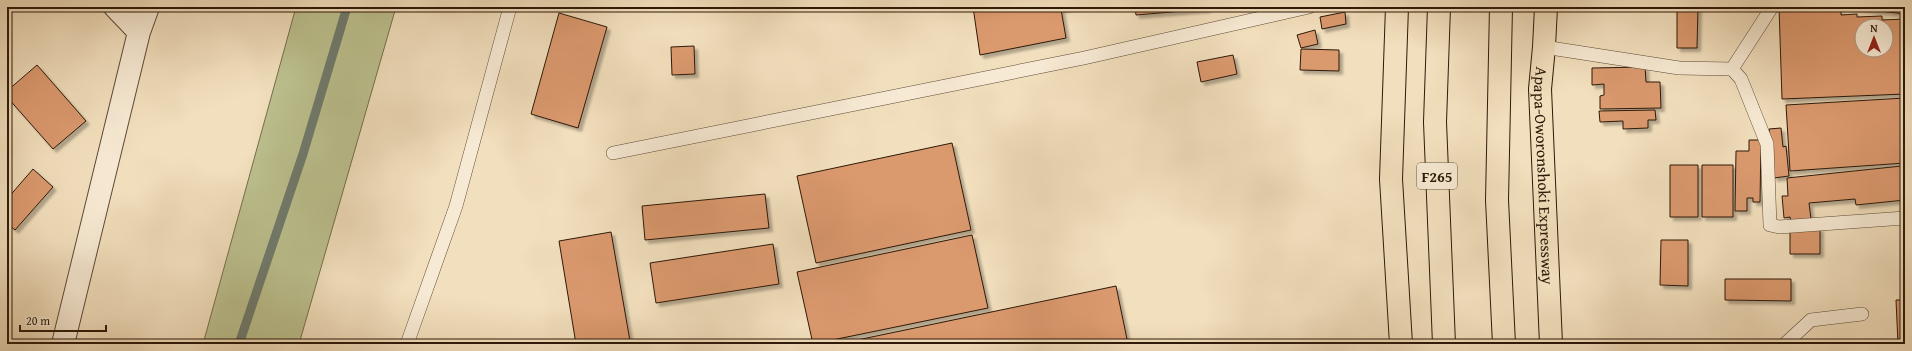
<svg xmlns="http://www.w3.org/2000/svg" width="1912" height="351" font-family="'Gentium Book Plus',serif">
<style>
.green{fill:#bcc18f;stroke:#746d4c}
.lines{fill:none;stroke-linecap:round;stroke-linejoin:round}
.stream{stroke:#6f7b6e;stroke-width:9}
.building{fill:#db996e;stroke:#2c1909;fill-rule:evenodd;filter:url(#shadow)}
.service-casing{stroke:#5e4a36;stroke-width:14}
.minor-casing{stroke:#5e4a36;stroke-width:24}
.primary-casing{stroke:#2c1909;stroke-width:24}
.motorway-casing{stroke:#2c1909;stroke-width:24}
.service{stroke:#f7ead4;stroke-width:13}
.minor{stroke:#f7ead4;stroke-width:22}
.primary{stroke:#f2dfbd;stroke-width:22}
.motorway{stroke:#f2dfbd;stroke-width:22}
.labels{text-anchor:middle;dominant-baseline:central;stroke-width:3;stroke-linejoin:round;paint-order:stroke}
.shield{fill:#f7ead4;stroke:#695846;stroke-width:1}
.shield-label{font-size:15px;font-weight:bold;fill:#2c1909}
.street-label{font-size:16px;fill:#2c1909;stroke:#f7ead4}
</style>
<defs>
<filter id="shadow"><feDropShadow dx="3.5" dy="3.5" stdDeviation="1" flood-color="#0004"/></filter>
</defs>
<rect width="100%" height="100%" fill="#f2dfbd"/>
<filter id="stains"><feTurbulence type="fractalNoise" baseFrequency=".005" numOctaves="4"/><feColorMatrix values="0 0 0 0 .2 0 0 0 0 .09 0 0 0 0 .02 0 0 0 .5 -.17"/></filter>
<radialGradient id="worn" r=".72"><stop offset=".6" stop-color="#630" stop-opacity="0"/><stop offset="1" stop-color="#630" stop-opacity=".3"/></radialGradient>
<path class="green" d="M296,7H396L299,344H203Z"/>
<g class="lines">
<path class="stream" d="M239,344L303,154L347,7"/>
</g>
<path class="building" d="M973,7H1071L1061,9L1066,38L980,55Z
M1135,7H1207V9L1136,15Z
M1677,7H1698L1697,48H1677Z
M1779,7L1828,8V11H1841V15L1857,14V17L1882,16V20L1905,19V94L1782,99ZM1862,26H1886V50H1862Z
M1846,7H1905V14Z
M1345,12L1346,24L1322,29L1320,17Z
M559,13L607,27L578,128L531,114Z
M1315,30L1318,44L1301,48L1297,35Z
M694,46L695,74L672,75L671,47Z
M1301,49L1339,50V71L1300,70Z
M1233,55L1237,74L1201,82L1197,62Z
M37,65L86,121L53,149L7,97V91Z
M1645,67L1646,82H1660L1661,108L1600,109V96L1604,95V84L1592,85V68Z
M1905,98V163L1790,171L1786,105Z
M1655,110L1656,120H1648V128L1623,129V121L1600,122L1599,111Z
M1781,128L1783,147L1786,146L1789,176L1774,178L1769,129Z
M1749,140H1761L1760,202H1753V198H1747V211H1735L1736,151H1749Z
M952,143L971,230L816,263L797,176Z
M1670,165H1698V217H1670Z
M1702,165H1733V217H1702Z
M1902,166L1905,200L1856,205L1855,199L1809,203L1811,219L1791,221L1790,217L1784,218L1782,196H1788L1787,178Z
M33,169L53,187L15,230L7,223V199Z
M765,194L769,228L645,240L642,206Z
M1820,228V254H1790V229Z
M611,232L630,341L613,344H576L559,241Z
M972,235L988,308L813,344L797,272Z
M1661,240H1688V286L1660,285Z
M773,244L779,284L656,303L650,263Z
M1725,279H1791V301L1725,300Z
M1116,286L1128,344H838Z
M1896,300H1905V344H1898Z"/>
<g class="lines">
<g class="service-casing">
<path id="service" d="M1544,47L1679,68L1732,69L1741,79L1767,144L1770,225L1779,227L1905,218
M1732,69L1772,7
M613,153L1084,58L1309,7
M407,344L456,206L510,7
M1785,344L1811,320L1862,314"/>
</g>
<g class="minor-casing">
<path id="minor" d="M115,7L139,32
M63,344L139,32L148,7"/>
</g>
<g class="primary-casing">
<g id="primary">
<path d="M1397,7L1391,179L1401,344"/>
<path id="s1" d="M1546,7L1544,47L1540,89L1551,344"/>
</g>
</g>
<g class="motorway-casing">
<path id="motorway" d="M1439,7L1435,122L1444,344
M1501,7L1497,200L1504,344"/>
</g>
<use href="#service" class="service"/>
<use href="#minor" class="minor"/>
<use href="#primary" class="primary"/>
<use href="#motorway" class="motorway"/>
</g>
<g class="labels">
<rect class="shield" x="1417" y="163" width="40" height="26" rx="3"/>
<g class="shield-label">
<text x="1437" y="176">F265</text>
</g>
<g class="street-label">
<text stroke="none"><textPath href="#s1" startOffset="169">Apapa-Oworonshoki Expressway</textPath></text>
</g>
</g>
<rect width="1912" height="351" fill="none" stroke="#f2dfbd" stroke-width="24"/>
<rect x="8" y="8" width="1896" height="335" fill="none" stroke="#2c1909" stroke-width="2"/>
<rect x="12" y="12" width="1888" height="327" fill="none" stroke="#2c1909"/>
<g transform="translate(1874 38)"><circle r="19" fill="#f7ead4" stroke="#a69683"/>
<path d="M0-3L7 15L0 10L-7 15Z" fill="#8f2418"/>
<text y="-6" font-size="11" font-weight="bold" text-anchor="middle" fill="#2c1909">N</text>
</g>
<path d="M20 325v6h86v-6" fill="none" stroke="#2c1909" stroke-width="2"/>
<text x="26" y="325" font-size="12" fill="#2c1909" stroke="#f7ead4" stroke-width="3" paint-order="stroke">20 m</text>
<rect width="100%" height="100%" filter="url(#stains)"/>
<rect width="100%" height="100%" fill="url(#worn)"/>
</svg>
